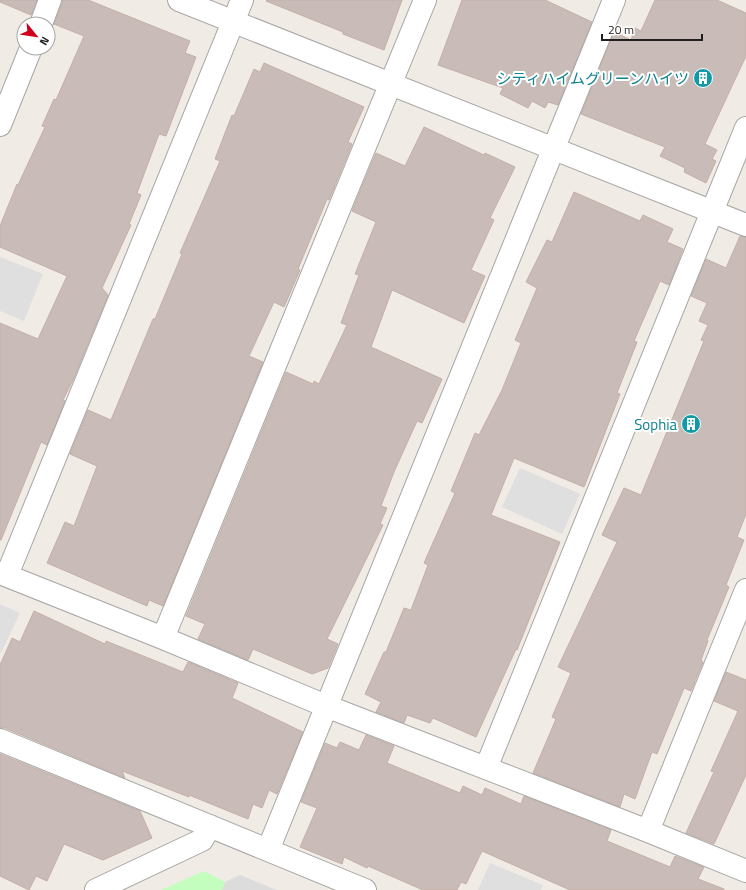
<svg xmlns="http://www.w3.org/2000/svg" width="746" height="890" font-family="'Titillium Web','Noto Sans JP',sans-serif">
<style>
.residential{fill:#dddcdc}
.park{fill:#c3febf}
.parking{fill:#dfdfdf}
.building{fill:#c9bcb8;stroke:#c4afa6}
.lines{fill:none;stroke-linecap:round;stroke-linejoin:round}
.minor-casing{stroke:#a6a6a6;stroke-width:24}
.minor{stroke:#fff;stroke-width:22}
.labels{text-anchor:middle;dominant-baseline:central;stroke-width:4;stroke-linejoin:round;paint-order:stroke}
.culture-label{font-size:15px;fill:#0d838f;stroke:#fff;text-anchor:end}
</style>
<rect width="100%" height="100%" fill="#f1ebe5"/>
<path class="residential" d="M240,875L277,890H222L225,882Z"/>
<path class="park" d="M204,871L225,882L222,890H161Z"/>
<path class="parking" d="M0,257L43,274L24,321L0,311Z
M520,468L580,494L562,534L502,507Z
M0,604L20,613L1,653H0Z
M490,863L543,885L541,890H478Z"/>
<path class="building" d="M0,0H37L31,15L0,2Z
M62,0H88L190,41L185,53L196,57L166,136L159,134L137,193L141,195L129,224L131,225L102,288L108,295L73,380L63,400L65,401L47,445L41,442L1,540H0V323L38,339L67,276L0,247V226L17,184L18,185L45,127L42,126L54,99L56,100L84,36L54,24L62,4Z
M267,0H402L384,50L343,34V32L266,1Z
M462,0H545L592,22L558,105L548,102L545,108L532,101L528,108L500,94L503,88L438,65Z
M655,0H717L746,13V56L705,144L717,150L712,159L716,161L706,183L684,172L685,168L660,156L665,147L581,114L614,32L631,40L635,28L641,31Z
M264,63L364,107L348,142L352,144L329,200L327,199L298,269L300,270L284,307L274,302L249,356L263,362L163,606L149,600L147,606L47,563L65,522L74,526L97,466L70,454L88,410L111,420L153,319H155L182,254L180,253L220,161L215,159L232,115L234,116L254,69L260,72Z
M424,127L484,155L485,153L515,167L490,218L494,220L471,270L485,276L464,323L392,290L371,347L442,379L422,423L417,421L394,472L381,506L387,508L380,524L383,525L327,639L338,644L328,668L312,674L253,649L248,660L198,639L205,624L186,616L286,372L313,384L314,381L319,384L347,325L341,323L359,275L355,274L376,222L352,211L376,153L405,166Z
M574,192L640,221L643,215L673,229L667,242L683,249L669,285L660,281L634,341L637,342L617,393L620,394L584,487L514,458L491,515L560,542L517,650L516,649L476,737L433,718L430,723L407,715L404,723L376,712L381,702L365,694L384,652H386L404,608L411,610L428,565L424,563L455,493L451,491L475,433L479,435L502,390L521,343L515,340L537,288L526,282L547,240L552,242Z
M740,236L746,237V514L737,537L744,540L726,585L729,587L707,640L708,641L701,660L703,662L691,691L684,688L657,754L652,752L635,799L624,794L620,807L533,773L556,719L552,717L571,673L558,667L617,542L602,535L624,488L641,495L704,341L701,340L708,325L699,321L707,303L691,296L706,259L726,268Z
M34,611L105,644L106,641L183,672L188,662L238,683L232,698L303,732L277,794L269,790L262,808L253,804L248,819L189,795V797L122,771L125,778L5,728H0V665L12,638L20,642Z
M726,672L746,680V775L714,844L686,833L714,772L711,771L738,711L714,701Z
M366,735L394,746L387,763L460,793L463,786L482,795L485,788L521,804L524,796L611,830L607,841L670,867L675,856L704,867L698,879L724,889V890H570L482,851L466,884L461,882L457,890H423L368,866L367,868L344,857L342,864L300,847L317,808L301,802L325,743L337,748L340,742L359,750Z
M0,754L140,811L152,838L103,860L64,844L47,881L36,876L29,890L0,876Z"/>
<g class="lines">
<g class="minor-casing">
<path id="minor" d="M179,0L746,225
M41,24L50,0
M0,125L31,48
M0,573L163,638L326,706L648,831L746,871
M7,575L242,0
M163,638L425,0
M0,740L365,890
M486,768L746,128
M648,831L746,590
M268,850L614,0
M96,890L202,840L210,826"/>
</g>
<use href="#minor" class="minor"/>
</g>
<defs>
<g id="building-disc" transform="scale(1)"><circle r="9.5" fill="#0f9aa8" stroke="#fff"/><path d="M-4-6H4V6H1V3H-1V6H-4ZM-2.5-4.3h1.7v1.8h-1.7ZM.8-4.3h1.7v1.8H.8ZM-2.5-1h1.7V.8h-1.7ZM.8-1h1.7V.8H.8Z" fill="#fff"/></g>
</defs>
<g fill-rule="evenodd">
<use href="#building-disc" x="703" y="78"/>
<use href="#building-disc" x="691" y="424"/>
</g>
<g class="labels">
<g class="culture-label">
<text x="689" y="78">シティハイムグリーンハイツ</text>
<text x="677" y="424">Sophia</text>
</g>
</g>
<g transform="translate(36 36) rotate(120)"><circle r="19" fill="#ffffff" stroke="#a5a5a5"/>
<path d="M0-3L7 15L0 10L-7 15Z" fill="#cf001d"/>
<text y="-6" font-size="11" font-weight="bold" text-anchor="middle" fill="#1f1f1f">N</text>
</g>
<path d="M602 34v6h100v-6" fill="none" stroke="#1f1f1f" stroke-width="2"/>
<text x="608" y="34" font-size="12" fill="#1f1f1f" stroke="#ffffff" stroke-width="3" paint-order="stroke">20 m</text>
</svg>
